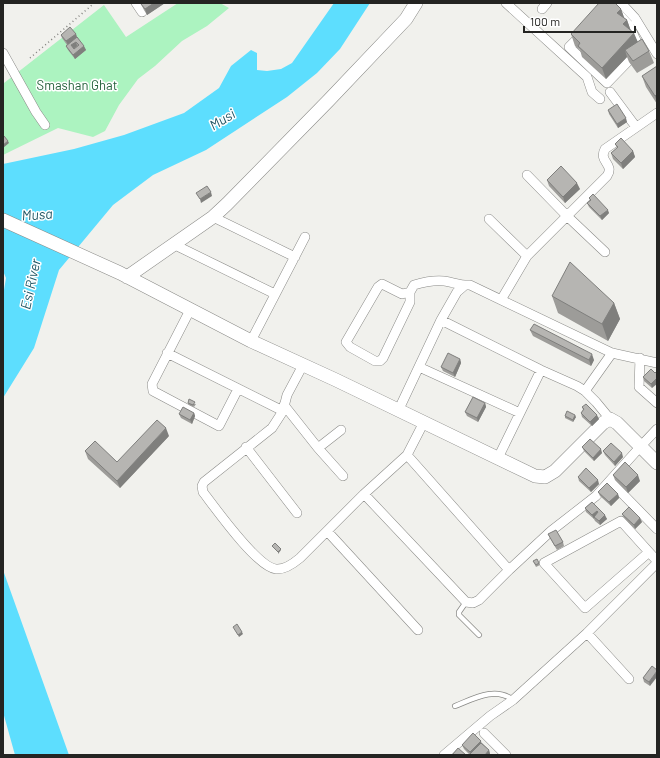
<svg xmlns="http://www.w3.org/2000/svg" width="660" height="758" font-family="Barlow,sans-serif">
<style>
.green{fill:#acf3c0}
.water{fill:#5ddefe}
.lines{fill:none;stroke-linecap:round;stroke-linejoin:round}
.lane-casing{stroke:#8a8a87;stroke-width:6}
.street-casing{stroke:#8a8a87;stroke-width:10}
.secondary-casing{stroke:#8a8a87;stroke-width:14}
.path{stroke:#81817e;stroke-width:1.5;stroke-dasharray:1 3;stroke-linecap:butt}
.lane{stroke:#fff;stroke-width:4.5}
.street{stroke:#fff;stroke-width:9}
.secondary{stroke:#fff;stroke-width:13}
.wall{fill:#9d9c99}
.shaded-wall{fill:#7f7f7d}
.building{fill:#b6b5b2;stroke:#7f7f7d;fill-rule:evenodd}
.labels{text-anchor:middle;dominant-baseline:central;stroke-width:3;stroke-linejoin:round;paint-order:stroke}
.park-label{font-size:13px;fill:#24623b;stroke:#fff}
.water-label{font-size:14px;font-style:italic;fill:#1f5563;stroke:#fff}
</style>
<rect width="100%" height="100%" fill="#f1f1ed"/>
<path class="green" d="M178,3H220L229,8L207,26L182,41L155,66L138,79L119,105L105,131L93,137L58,128L3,155L4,83L104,5L126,37Z"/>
<path class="water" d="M334,3H370L340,49L317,73L287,97L206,150L153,175L113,205L59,270L34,348L3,398V296L6,278L3,271V164L74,149L124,135L184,113L219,88L231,66L251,50L257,53V70L267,71L281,69L292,63Z
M3,570L69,755H15L3,712Z"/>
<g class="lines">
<g class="lane-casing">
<path id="lane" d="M466,602L459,612V615L479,635
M455,706C473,699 495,686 513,700"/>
</g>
<g class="street-casing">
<path id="street" d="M136,3L142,12
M506,3L587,77L592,92L600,99
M621,3L635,18L657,54
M542,9L547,3
M581,35L569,47L607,83L640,49L629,25L615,10L621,4
M3,53L36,112L45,125
M610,92L636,127
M527,175L567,216L605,252
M213,217L295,257
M489,219L527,256
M173,244L275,294
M410,292V302L383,358L380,361H375L350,347L346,342L378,287L382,284L402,294L410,292L414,285C424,282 434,280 444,281C453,282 461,286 470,285L612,353L657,363
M501,300L527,256L607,176C615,164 598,162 605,149L657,113
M190,310L152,384L153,391L219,426L238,389
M441,320L541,370L577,386L585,391L596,402L610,419
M251,341L305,237
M167,353L283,411
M640,358L639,387L657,403
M303,365L287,395L283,411L272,428L204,482L202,486L203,492C216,509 257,567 276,569C285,570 294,563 300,558L364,494L407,455L424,422
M419,367L520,413
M585,391L612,353
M284,405L318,448L343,476
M399,409L441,320L457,292L464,286
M246,447L297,513
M318,448L341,430
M407,455L509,570
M498,458L541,370
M610,481L657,529
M364,494L466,602L473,603L479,600L509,570L551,531L596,496L640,447L657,429
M327,531L418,630
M649,552L585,608L544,563L621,521L657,561
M587,633L629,679
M484,733L506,755
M444,755L490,716L513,700L587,633L657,563"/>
</g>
<g class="secondary-casing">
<path id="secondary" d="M3,220L120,273L251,341L336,380L535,476L545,477L555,471L603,423L610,419L617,423L657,463
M127,277L213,217L227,204L329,100L406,19L416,3"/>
</g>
<path class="path" d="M30,58L92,5L91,3"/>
<use href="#lane" class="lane"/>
<use href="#street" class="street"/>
<use href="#secondary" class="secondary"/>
</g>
<path class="wall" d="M142,3H165L147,15L144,10L141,4H143Z
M621,9L624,18L627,20L630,29L638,42L649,51L654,63L637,73L629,62L627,57L606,79L582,57L580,50L575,46L571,34Z
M76,34L77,37L86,50L75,59L68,50L66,46L67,45L62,38L61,35Z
M657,66V104L646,87L642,76Z
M608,110L627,122L618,128L609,114Z
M615,144L633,151L635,157L623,169L613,159L611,153L617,148Z
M547,180L580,189L565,203L549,186Z
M589,198L609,213L602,220L589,207L587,203L590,200Z
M552,296L614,303L620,319L608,341L558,313Z
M530,330L594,360L591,366L533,336Z
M460,359L461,363L455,377L443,371L441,367Z
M655,373L652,388L644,381L643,377Z
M188,403L196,404L194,407L189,405Z
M485,403L486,407L478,422L467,416L465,412Z
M582,407L599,419L592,426L582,417L581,413L583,410Z
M194,413L195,416L192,424L181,418L179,414Z
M565,416L576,417L573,422L565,418Z
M169,436L120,488L88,459L85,451L117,462Z
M582,447L602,453L594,461L584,451Z
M603,451L623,457L615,466L605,455Z
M613,475L640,481L628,493L615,480Z
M578,477L599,484L591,492L579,481Z
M598,492L618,494L619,498L611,506L600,496Z
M592,502L607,519L600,525L595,521L594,519L586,512L585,508Z
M622,514L642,522L635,529L624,518Z
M548,534L563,542L564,546L557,550L550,538Z
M533,561L539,563L540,565L536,567Z
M652,666L650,686L644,682L643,678Z
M482,743L489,750L490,754V755H470L464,749L462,745Z"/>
<path class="shaded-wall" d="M154,3H165L147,15L145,9Z
M621,9L625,20L617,13Z
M627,20L631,31L623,24Z
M634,33L639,45L625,50L627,57L606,79L602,68Z
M76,34L77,38L68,45L66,41Z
M76,42L77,46L73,49L71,45Z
M84,46L86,50L75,59L73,55Z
M657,94V102L655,96Z
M626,118L627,122L618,128L617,124Z
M8,141L9,143L3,148V145Z
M633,151L635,157L623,169L621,163Z
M577,183L580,189L565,203L563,197Z
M211,192L212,196L201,203L200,199Z
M608,210L609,213L602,220L600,216Z
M614,303L620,319L608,341L602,324Z
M592,354L594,360L591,366L589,360Z
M460,359L461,363L455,377L453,373Z
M657,378V384L652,388L651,384Z
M485,403L486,407L478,422L477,418Z
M194,413L195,416L192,424L190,420Z
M575,415L576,417L573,422V420Z
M597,415L599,419L592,426L590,422Z
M166,428L169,436L120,488L117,481Z
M601,449L602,453L594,461L593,458Z
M622,453L623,457L615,466L614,462Z
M638,475L640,481L628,493L626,487Z
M598,480L599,484L591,492L589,488Z
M618,494L619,498L611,506L609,502Z
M597,511L598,515L594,517V519L592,515Z
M605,515L607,519L600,525L599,521Z
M640,518L642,522L635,529L634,525Z
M281,549V550L278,554V552Z
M242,632L243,634L239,637L238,635Z
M657,671V677L650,686L649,682Z
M481,741L482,745L471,755L470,752Z
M489,750L490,754V755H485Z"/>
<path class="building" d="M144,3H154L145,9L141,4Z
M599,3H615L621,9L617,13L627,20L623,24L634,33L602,68L578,46L580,43L571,34Z
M70,27L76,34L66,41L61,35Z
M77,37L84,46L73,55L66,46ZM76,42L79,45L74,49L71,45Z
M642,39L649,51L633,61L625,50Z
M657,66V94L655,96L642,76Z
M617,104L626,118L617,124L608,110Z
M4,136L8,141L3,145V138Z
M621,138L633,151L621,163L611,153L618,147L615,144Z
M561,166L577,183L563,197L547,180Z
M207,186L211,192L200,199L196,193Z
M593,194L608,210L600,216L587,203L591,200L589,198Z
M570,262L614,303L602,324L552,296Z
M534,324L592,354L589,360L530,330Z
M448,353L460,359L453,373L441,367Z
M651,369L655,373L657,371V378L651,384L643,377Z
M473,397L485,403L477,418L465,412Z
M189,399L195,402L193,405L188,403Z
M586,404L597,415L590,422L581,413L584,409L582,407Z
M183,407L194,413L190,420L179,414Z
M567,411L575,415L573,420L565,416Z
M157,420L166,428L117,481L85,451L95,441L117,462Z
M590,439L601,449L593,458L582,447Z
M611,443L622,453L614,462L603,451Z
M625,462L638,475L626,487L613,475Z
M586,468L598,480L589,488L578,477Z
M607,483L618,494L609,502L598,492Z
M592,502L605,515L599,521L594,517L598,512L597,511L592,515L585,508Z
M629,507L640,518L634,525L622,514Z
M556,530L563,542L555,546L548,534Z
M275,543L281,549L278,552L272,546Z
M537,559L539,563L536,565L533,561Z
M237,624L242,632L238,635L233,627Z
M652,666L657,670V671L649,682L643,678Z
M473,733L481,741L470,752L462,745Z
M481,743L489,750L485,755H471L470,754Z
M458,748L466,755H452Z"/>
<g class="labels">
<g class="park-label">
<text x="77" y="85">Smashan Ghat</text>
</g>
<g class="water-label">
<text transform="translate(222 119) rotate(-31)">Musi</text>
<text transform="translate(37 214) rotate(-4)">Musa</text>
<text transform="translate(30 284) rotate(-78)">Esi River</text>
</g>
</g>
<rect width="660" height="758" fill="none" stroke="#242422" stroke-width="8"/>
<path d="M524 26v6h111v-6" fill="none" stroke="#242422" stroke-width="2"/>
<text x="530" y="26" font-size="12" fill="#242422" stroke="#ffffff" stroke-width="3" paint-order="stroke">100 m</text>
</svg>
